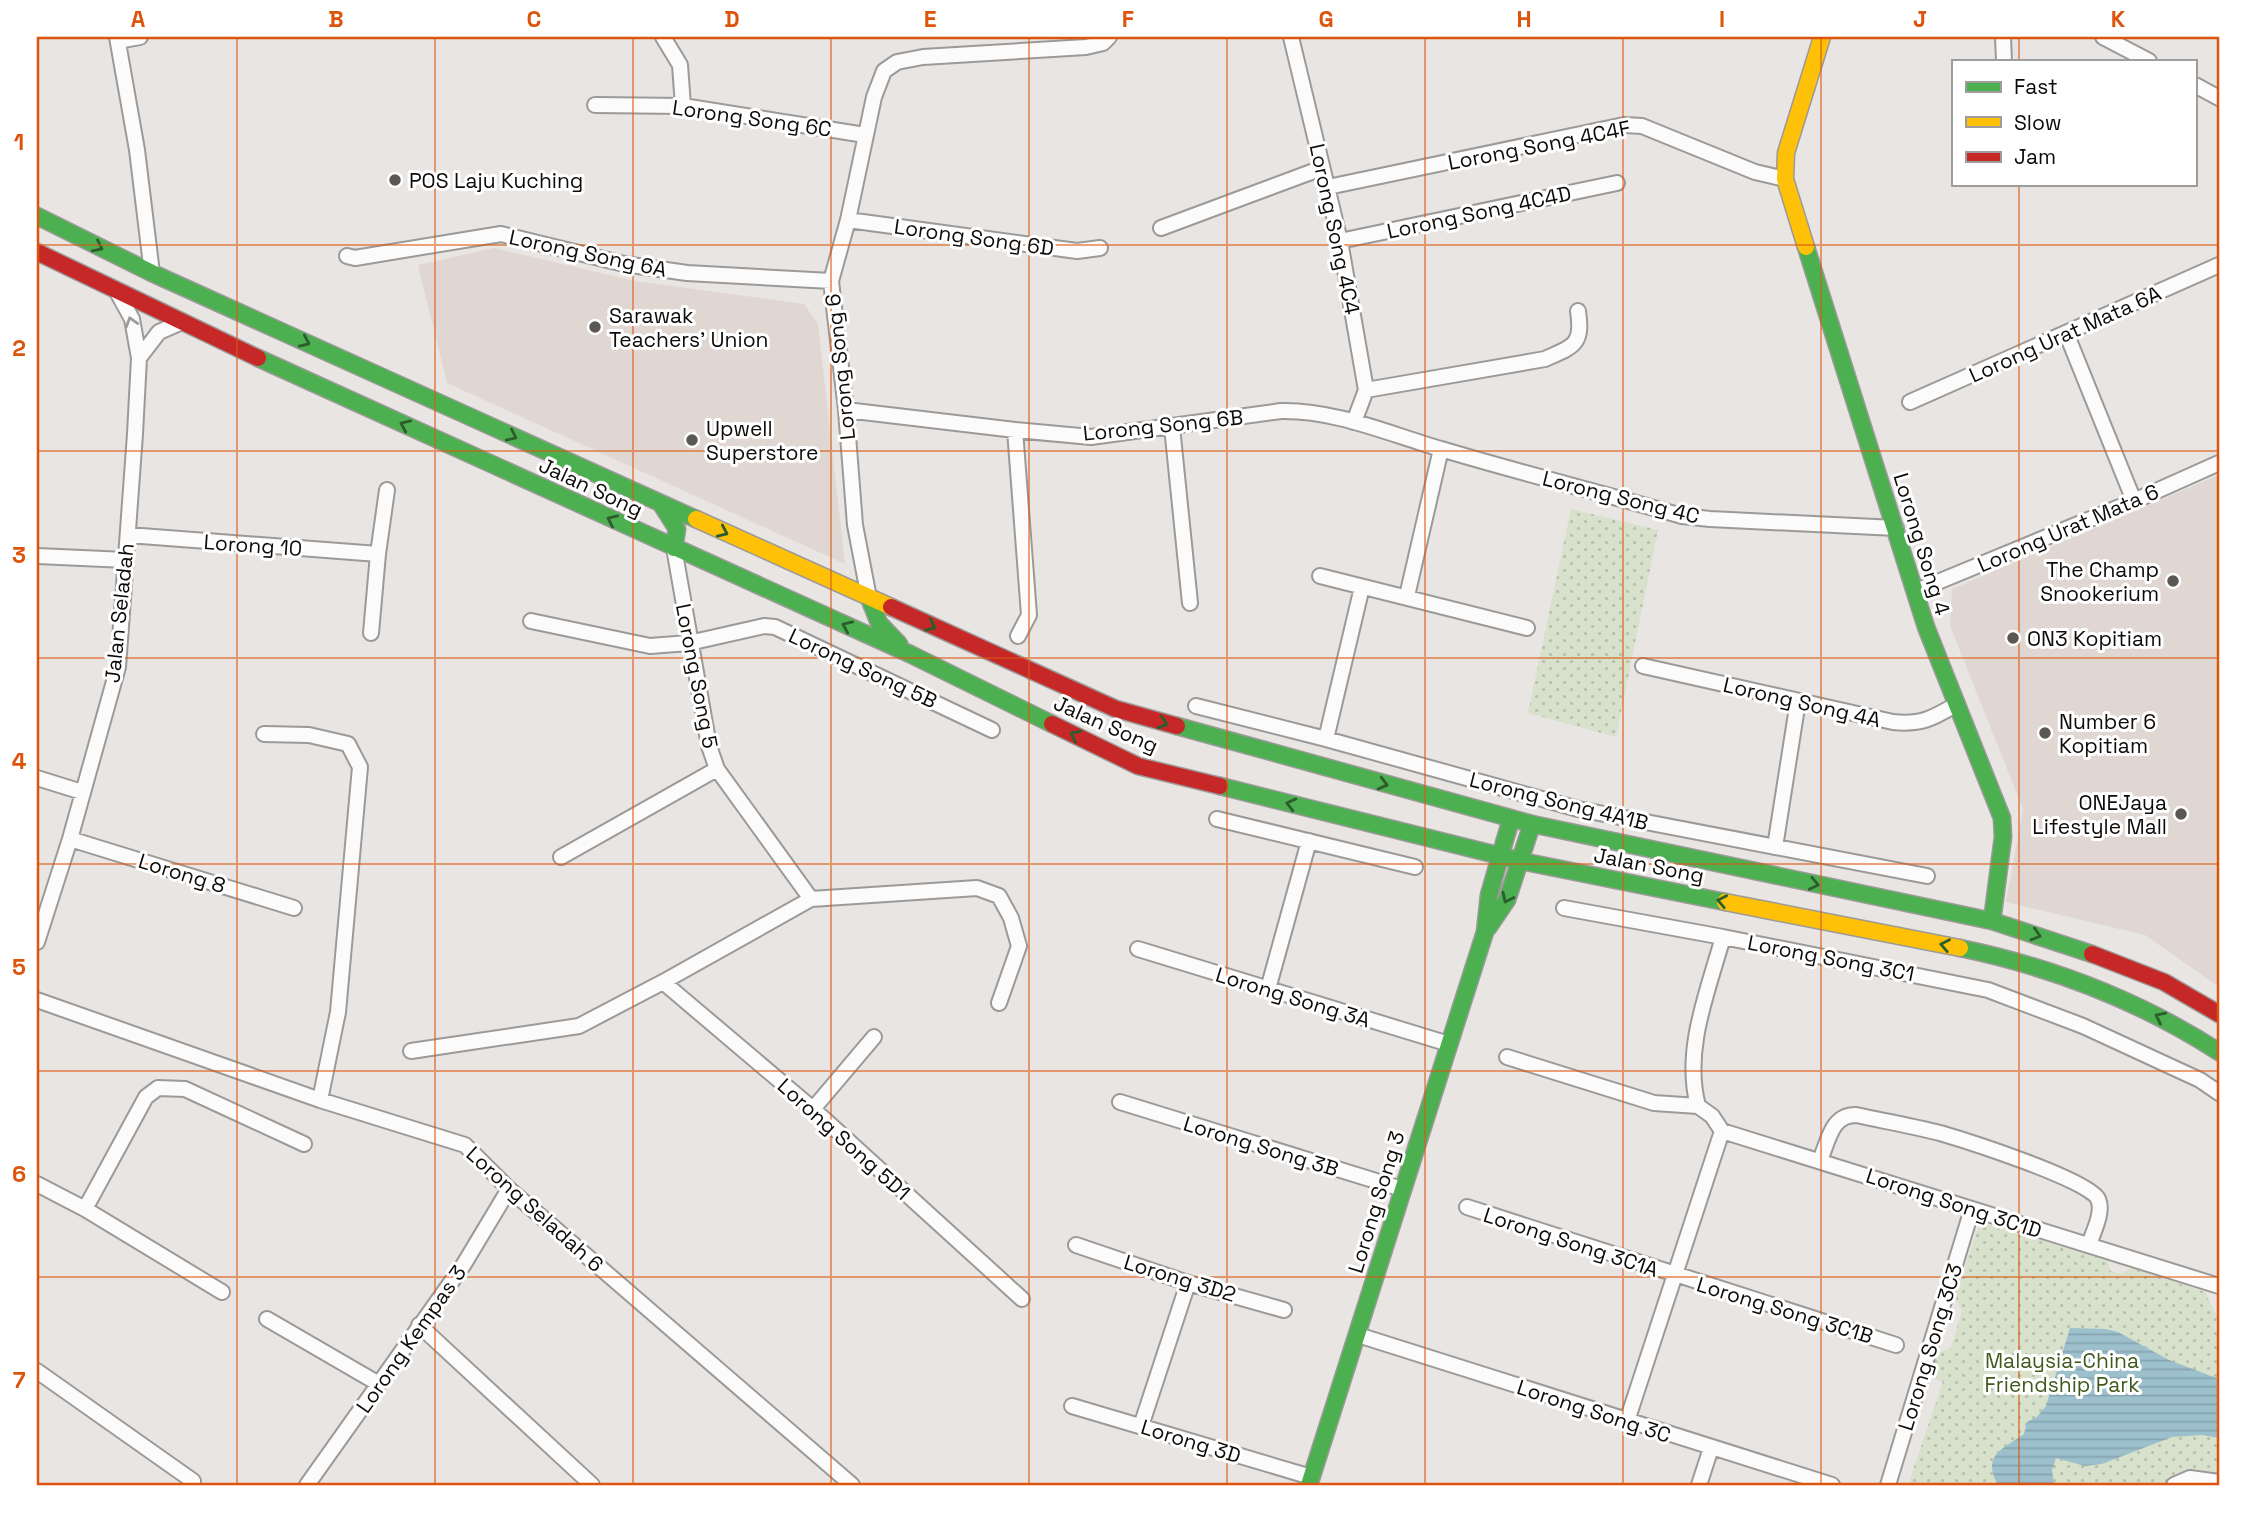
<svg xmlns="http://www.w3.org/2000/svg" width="2256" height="1522" font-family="'Space Grotesk',sans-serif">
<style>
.built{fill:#e0d7d2}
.grass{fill:url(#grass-dots)}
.water{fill:url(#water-rules)}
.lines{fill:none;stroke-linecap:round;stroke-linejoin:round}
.street-casing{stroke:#9c9a98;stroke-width:18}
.fast-casing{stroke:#9c9a98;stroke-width:19}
.slow-casing{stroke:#9c9a98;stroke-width:19}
.jam-casing{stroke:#9c9a98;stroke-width:19}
.street{stroke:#fcfbfb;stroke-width:14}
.fast{stroke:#4caf50;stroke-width:16}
.slow{stroke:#ffc107;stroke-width:16}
.jam{stroke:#c62828;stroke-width:16}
.oneway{stroke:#2c5d2c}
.oneway2{stroke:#9c9b9a}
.grid{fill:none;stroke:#dd550c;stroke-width:2;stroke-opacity:0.55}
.poi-dot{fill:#5a5755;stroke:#fff;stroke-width:2.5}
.labels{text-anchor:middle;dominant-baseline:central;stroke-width:6;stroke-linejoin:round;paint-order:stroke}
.street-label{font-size:21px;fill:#0d0b09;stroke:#fff}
.poi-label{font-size:21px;fill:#0d0b09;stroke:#fff;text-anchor:start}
.park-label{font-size:21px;fill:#3f5a1d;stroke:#fff}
.neatline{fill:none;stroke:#dd550c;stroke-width:2.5}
.grid-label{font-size:23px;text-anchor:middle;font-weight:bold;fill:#dd550c}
</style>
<defs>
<pattern id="grass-dots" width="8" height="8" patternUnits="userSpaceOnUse" patternTransform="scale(1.75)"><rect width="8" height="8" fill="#d7e1cb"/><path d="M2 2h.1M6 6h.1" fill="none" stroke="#b7c0ad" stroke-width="1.8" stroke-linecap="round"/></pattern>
<pattern id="water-rules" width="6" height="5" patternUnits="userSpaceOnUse" patternTransform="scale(1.75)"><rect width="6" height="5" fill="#9cc1cd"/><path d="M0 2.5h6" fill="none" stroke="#85a4af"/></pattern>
</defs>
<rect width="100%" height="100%" fill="#e8e5e3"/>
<path class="built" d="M494,248L635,281L804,304L818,324L845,564L447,383L418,265Z
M2219,475V987L2145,935L2006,902L2023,809L1950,626L1952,589Z"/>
<path class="grass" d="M1571,509L1658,530L1616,737L1528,713Z
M1980,1222L2108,1261L2110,1271L2122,1274L2131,1268L2205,1292L2217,1317L2215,1327L2219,1342V1475L2193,1472L2176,1473L2165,1485H1908L1943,1382L1930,1377L1936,1354L1951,1348L1962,1311L1955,1297Z"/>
<path class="water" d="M2070,1328L2106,1329L2118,1332L2169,1360L2219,1379V1438L2202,1435L2172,1437L2102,1464L2085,1466L2056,1458L2052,1470L2054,1485H1998C1981,1454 2004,1449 2024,1434L2027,1422L2037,1417L2046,1406Z"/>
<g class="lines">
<g class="street-casing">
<path id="street" d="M117,37L137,150L152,273
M663,37L680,65L683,106
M1291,37L1340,241L1366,390L1354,422
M2003,37L2004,61
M2103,37L2149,61
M118,41L140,37
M2195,85L2219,98
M595,105L683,106L865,135
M1328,187L1624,125L1642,126L1755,172L1785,179
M848,220L1077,251L1100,248
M1161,228L1322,168
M1340,241L1617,183
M347,256L355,258L501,234L624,264L687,273L831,281
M2067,335L2134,501
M139,358L159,332L182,322
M1366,390L1545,359C1574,346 1583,345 1578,311
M1910,402L2219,265
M846,410L1015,430L1091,437L1281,411C1336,410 1389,434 1441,449C1521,473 1602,493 1682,516L1710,519L1896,528
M1172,427L1190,603
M1015,430L1029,615L1018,636
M128,535L378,554
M674,548L709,746L717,769L811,899
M37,556L126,560
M1320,576L1527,628
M1916,591L2134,501L2219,463
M1407,596L1441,449
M869,598L855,525L846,410L831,281L848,220L874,97L884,71L897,62L923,57L1086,47L1103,43L1109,37
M531,621L650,646L689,643L764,626L775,627L992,730
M371,633L378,554L387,490
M1643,666L1893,722C1922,725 1933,718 1957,704
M1196,706L1326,739L1578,809L1927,876
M264,734L309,735L348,744L360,767L338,1012L320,1100
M1326,739L1362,587
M37,778L82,792
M1217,819L1415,867
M70,839L294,908
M1775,847L1798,701
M561,857L717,769
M1564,908L1723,937
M37,942L70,839L118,667L135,434L139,358L132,319L116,290
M1138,949L1449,1044
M663,982L813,1109L1022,1299
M1268,989L1309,841
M37,1000L320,1100L465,1145L509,1189L852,1485
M411,1051L579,1026L663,982L811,899L977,888L999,896L1011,918L1019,946L999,1003
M1507,1057L1654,1103L1698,1106
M1120,1102L1402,1189
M813,1109L874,1037
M1722,1131L2219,1286
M1820,1160C1829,1140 1831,1115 1856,1115C1884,1121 1912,1126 1940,1133C1964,1140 2090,1180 2098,1199C2104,1212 2093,1232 2089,1245
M37,1184L85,1209L222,1292
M1467,1207L1896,1345
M85,1209L146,1097L158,1088L185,1089L304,1144
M1076,1245L1188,1283L1284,1310
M267,1319L379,1384
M419,1325L592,1485
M1358,1335L1832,1485
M37,1371L193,1481
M1072,1406L1311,1477
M1627,1421L1722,1131L1712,1116L1698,1106C1683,1050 1708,991 1723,937L1988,990L2083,1026L2200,1080L2219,1093
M1141,1426L1188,1283
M307,1485L464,1264L509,1189
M1699,1485L1711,1448
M1888,1485L1972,1209
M2174,1485L2190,1478L2219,1482"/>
</g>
<g class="fast-casing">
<path id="fast" d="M37,216L152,273L696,519
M1806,247L1926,627L2002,818L2003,837L1992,921
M258,358L910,654L1052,724
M661,504L677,529L674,548
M869,598L879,623L899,644
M1177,726L1532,824L1992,921L2092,954
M1220,786L1521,861L1725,902
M1488,928L1507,900L1532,824
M1960,948C2052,967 2140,1001 2219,1052
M1309,1485L1485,932L1489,895L1511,819"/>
</g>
<g class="slow-casing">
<path id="slow" d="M1806,247L1785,179L1786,153L1822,37
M696,519L891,607
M1725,902L1960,948"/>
</g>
<g class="jam-casing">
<path id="jam" d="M37,252L258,358
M891,607L1116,709L1177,726
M1052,724L1138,766L1220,786
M2092,954L2164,982L2219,1014"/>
</g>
<use href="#street" class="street"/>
<use href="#fast" class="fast"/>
<use href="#slow" class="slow"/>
<use href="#jam" class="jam"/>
</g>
<defs><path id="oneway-chevron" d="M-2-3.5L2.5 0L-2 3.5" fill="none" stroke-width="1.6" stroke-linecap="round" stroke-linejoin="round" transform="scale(1.75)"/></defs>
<g class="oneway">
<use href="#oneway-chevron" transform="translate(98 247) rotate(26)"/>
<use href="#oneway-chevron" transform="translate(305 342) rotate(24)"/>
<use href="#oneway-chevron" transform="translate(405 425) rotate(-156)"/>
<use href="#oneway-chevron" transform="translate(512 436) rotate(25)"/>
<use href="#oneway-chevron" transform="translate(612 520) rotate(-155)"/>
<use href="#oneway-chevron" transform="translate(723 532) rotate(24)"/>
<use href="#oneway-chevron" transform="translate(847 626) rotate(-156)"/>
<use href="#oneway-chevron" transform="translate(931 626) rotate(24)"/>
<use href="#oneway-chevron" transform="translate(1163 723) rotate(16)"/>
<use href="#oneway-chevron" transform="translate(1075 735) rotate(-154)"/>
<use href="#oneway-chevron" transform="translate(1383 784) rotate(15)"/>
<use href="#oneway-chevron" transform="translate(1291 804) rotate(-166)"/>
<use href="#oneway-chevron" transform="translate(1814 884) rotate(12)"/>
<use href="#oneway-chevron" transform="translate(1507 898) rotate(116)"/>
<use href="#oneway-chevron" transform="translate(1722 901) rotate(-169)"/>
<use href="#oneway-chevron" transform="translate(2036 935) rotate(17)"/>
<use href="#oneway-chevron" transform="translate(1945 945) rotate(-169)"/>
<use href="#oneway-chevron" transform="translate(2160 1017) rotate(-154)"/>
</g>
<use class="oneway2" href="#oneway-chevron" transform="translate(131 322) rotate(-107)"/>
<path class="grid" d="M237,37V1485M435,37V1485M633,37V1485M831,37V1485M1029,37V1485M1227,37V1485M1425,37V1485M1623,37V1485M1821,37V1485M2019,37V61M2019,184V1485M37,245H2219M37,451H2219M37,658H2219M37,864H2219M37,1071H2219M37,1277H2219"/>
<g class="poi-dot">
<circle cx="395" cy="180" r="7"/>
<circle cx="595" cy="327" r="7"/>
<circle cx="692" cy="440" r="7"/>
<circle cx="2173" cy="581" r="7"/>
<circle cx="2013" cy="638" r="7"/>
<circle cx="2045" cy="733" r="7"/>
<circle cx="2181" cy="814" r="7"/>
</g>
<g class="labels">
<g class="street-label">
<text transform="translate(752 118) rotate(8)">Lorong Song 6C</text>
<text transform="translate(1539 145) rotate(-11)">Lorong Song 4C4F</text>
<text transform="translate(1479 212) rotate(-12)">Lorong Song 4C4D</text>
<text transform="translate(1335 229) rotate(78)">Lorong Song 4C4</text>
<text transform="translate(974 237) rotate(8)">Lorong Song 6D</text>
<text transform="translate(588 253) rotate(12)">Lorong Song 6A</text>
<text transform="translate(2065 334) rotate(-24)">Lorong Urat Mata 6A</text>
<text transform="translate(840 367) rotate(-96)">Lorong Song 6</text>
<text transform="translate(1163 425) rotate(-6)">Lorong Song 6B</text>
<text transform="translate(591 487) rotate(25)">Jalan Song</text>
<text transform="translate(1621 497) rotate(14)">Lorong Song 4C</text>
<text transform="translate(2068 528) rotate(-23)">Lorong Urat Mata 6</text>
<text transform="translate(1922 544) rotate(73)">Lorong Song 4</text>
<text transform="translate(253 545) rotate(4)">Lorong 10</text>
<text transform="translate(119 613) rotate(-84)">Jalan Seladah</text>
<text transform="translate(863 668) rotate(25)">Lorong Song 5B</text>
<text transform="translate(697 676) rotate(79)">Lorong Song 5</text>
<text transform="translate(1802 702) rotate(13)">Lorong Song 4A</text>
<text transform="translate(1106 724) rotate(24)">Jalan Song</text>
<text transform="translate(1559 801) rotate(14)">Lorong Song 4A1B</text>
<text transform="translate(1649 865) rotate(11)">Jalan Song</text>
<text transform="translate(182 873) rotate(17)">Lorong 8</text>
<text transform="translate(1831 958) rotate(11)">Lorong Song 3C1</text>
<text transform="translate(1293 997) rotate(17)">Lorong Song 3A</text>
<text transform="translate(844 1139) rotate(42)">Lorong Song 5D1</text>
<text transform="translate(1261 1146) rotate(17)">Lorong Song 3B</text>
<text transform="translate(1376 1202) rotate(-73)">Lorong Song 3</text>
<text transform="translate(1954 1203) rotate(18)">Lorong Song 3C1D</text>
<text transform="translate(535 1209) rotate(42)">Lorong Seladah 6</text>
<text transform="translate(1571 1242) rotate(18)">Lorong Song 3C1A</text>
<text transform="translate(1180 1278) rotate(17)">Lorong 3D2</text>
<text transform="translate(1785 1310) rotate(17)">Lorong Song 3C1B</text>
<text transform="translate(411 1339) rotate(-55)">Lorong Kempas 3</text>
<text transform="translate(1930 1347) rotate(-73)">Lorong Song 3C3</text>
<text transform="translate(1594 1411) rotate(18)">Lorong Song 3C</text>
<text transform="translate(1191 1441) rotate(17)">Lorong 3D</text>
</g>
<g class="poi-label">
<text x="409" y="180">POS Laju Kuching</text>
<text x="609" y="315">Sarawak<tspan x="609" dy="24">Teachers' Union</tspan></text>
<text x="706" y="428">Upwell<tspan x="706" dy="24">Superstore</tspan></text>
<text x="2159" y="569" text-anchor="end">The Champ<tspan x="2159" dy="24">Snookerium</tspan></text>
<text x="2027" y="638">ON3 Kopitiam</text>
<text x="2059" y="721">Number 6<tspan x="2059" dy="24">Kopitiam</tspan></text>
<text x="2167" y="802" text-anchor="end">ONEJaya<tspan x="2167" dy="24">Lifestyle Mall</tspan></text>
</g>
<g class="park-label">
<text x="2062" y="1360">Malaysia-China<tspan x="2062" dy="24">Friendship Park</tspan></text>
</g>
</g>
<rect width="2256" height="1522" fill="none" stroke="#ffffff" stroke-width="77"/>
<rect x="1952" y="60" width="245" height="126" fill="#ffffff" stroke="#9e9d9d" stroke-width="2"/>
<rect x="1966" y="82" width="35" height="10" fill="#4caf50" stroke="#9e9d9d" stroke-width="2"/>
<text x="2014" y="94" font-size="21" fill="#0d0b09">Fast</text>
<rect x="1966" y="117" width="35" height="10" fill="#ffc107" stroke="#9e9d9d" stroke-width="2"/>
<text x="2014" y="130" font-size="21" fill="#0d0b09">Slow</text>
<rect x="1966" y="152" width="35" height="10" fill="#c62828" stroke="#9e9d9d" stroke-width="2"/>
<text x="2014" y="164" font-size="21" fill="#0d0b09">Jam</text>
<rect x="38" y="38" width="2180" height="1446" class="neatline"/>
<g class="grid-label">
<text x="138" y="27">A</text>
<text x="336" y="27">B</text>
<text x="534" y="27">C</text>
<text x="732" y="27">D</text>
<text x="930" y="27">E</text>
<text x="1128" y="27">F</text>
<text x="1326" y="27">G</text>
<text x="1524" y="27">H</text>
<text x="1722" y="27">I</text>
<text x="1920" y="27">J</text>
<text x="2118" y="27">K</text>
<text x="19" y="150">1</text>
<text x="19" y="356">2</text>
<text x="19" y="563">3</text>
<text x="19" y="769">4</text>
<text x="19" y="975">5</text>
<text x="19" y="1182">6</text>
<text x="19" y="1388">7</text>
</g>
</svg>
